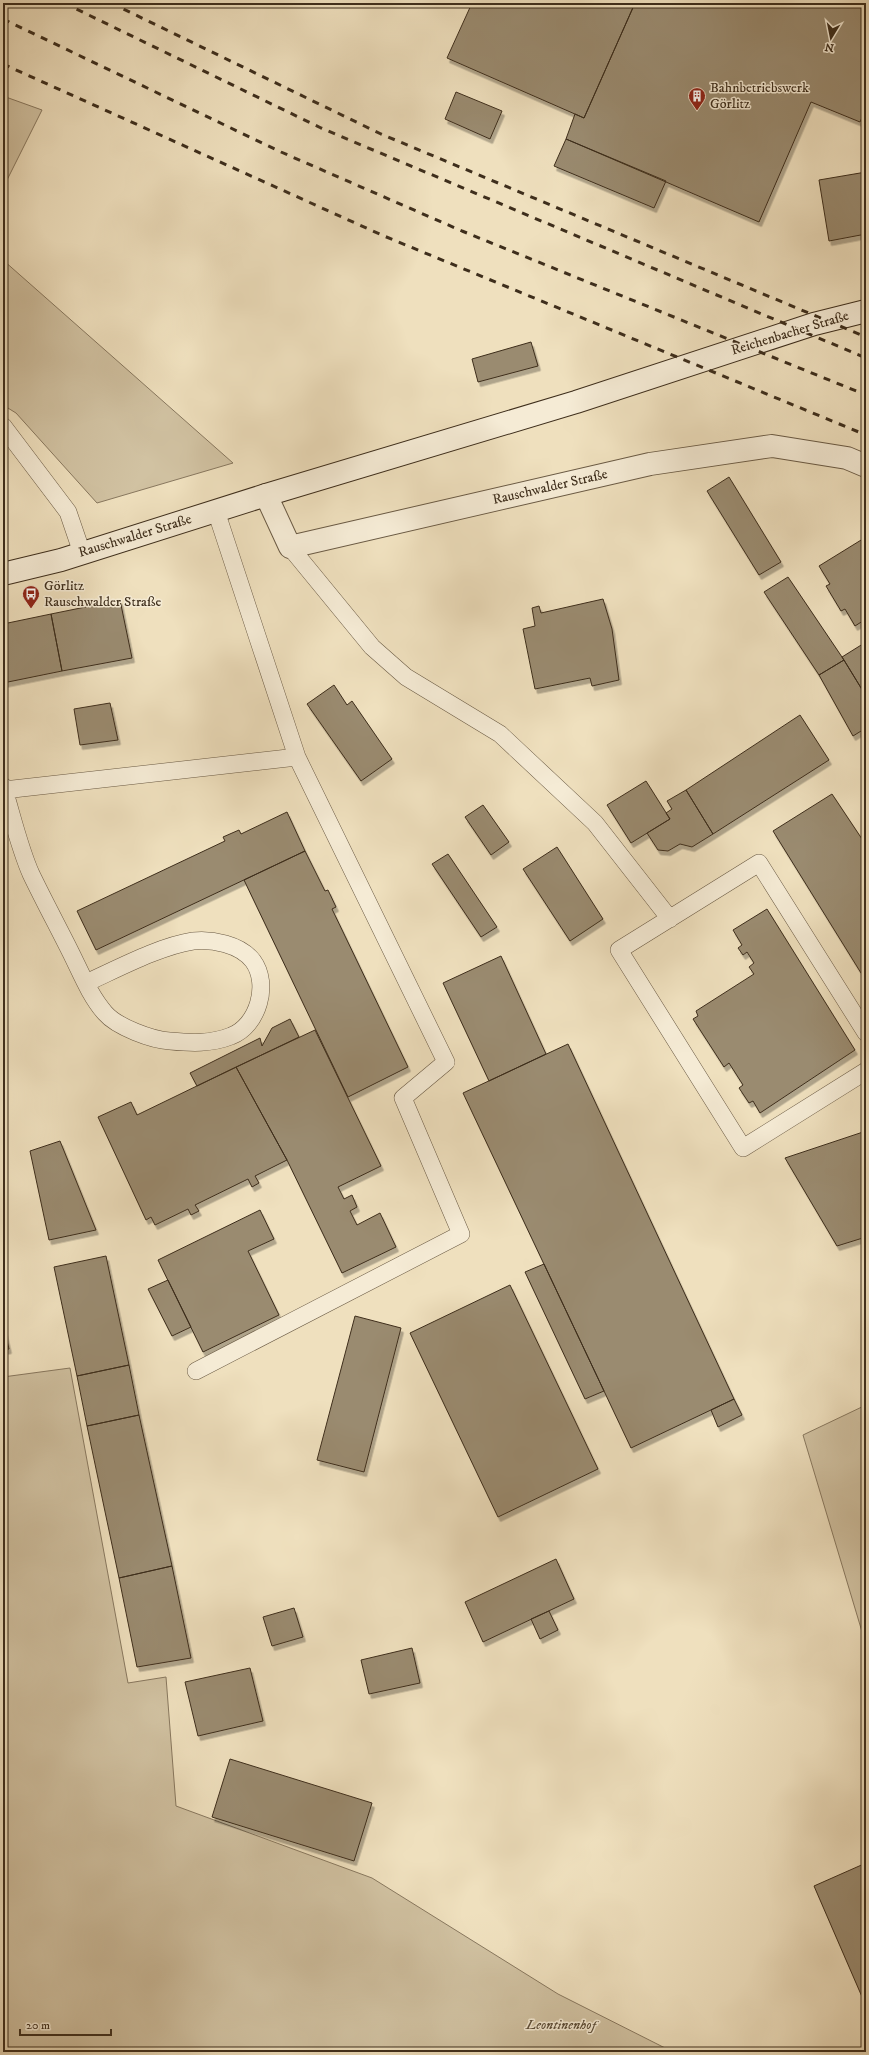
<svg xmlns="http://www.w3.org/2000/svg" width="869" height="2055" font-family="'IM FELL DW Pica',serif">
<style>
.green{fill:#d1c2a2;stroke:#88785f}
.building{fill:#9a8b70;stroke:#3e2e1c;filter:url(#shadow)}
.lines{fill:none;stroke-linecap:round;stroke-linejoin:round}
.service-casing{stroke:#6a5a44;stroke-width:18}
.minor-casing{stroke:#6a5a44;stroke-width:24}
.secondary-casing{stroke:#3e2e1c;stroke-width:24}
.service{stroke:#f5ebd5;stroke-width:17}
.minor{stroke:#f5ebd5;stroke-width:22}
.secondary{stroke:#f5ebd5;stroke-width:22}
.rail{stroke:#3e2e1c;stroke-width:3;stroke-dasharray:7 7;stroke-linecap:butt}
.labels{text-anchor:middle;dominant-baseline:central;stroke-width:3;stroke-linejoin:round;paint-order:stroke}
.poi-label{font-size:14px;fill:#3e2e1c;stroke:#f5ebd5;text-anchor:start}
.street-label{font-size:14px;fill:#3e2e1c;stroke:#f5ebd5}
.park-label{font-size:14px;font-style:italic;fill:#5b4c37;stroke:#f5ebd5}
</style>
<defs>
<filter id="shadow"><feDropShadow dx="2.5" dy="4.5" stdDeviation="0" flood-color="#0004"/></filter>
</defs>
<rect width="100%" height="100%" fill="#efe0be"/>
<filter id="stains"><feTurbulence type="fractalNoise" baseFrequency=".005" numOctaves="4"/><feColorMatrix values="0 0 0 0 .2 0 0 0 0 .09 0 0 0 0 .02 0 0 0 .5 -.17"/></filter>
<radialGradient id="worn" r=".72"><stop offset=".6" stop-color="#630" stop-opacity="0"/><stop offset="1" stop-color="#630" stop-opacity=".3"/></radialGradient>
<path class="green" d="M3,96L42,110L3,188Z
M3,260L233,463L97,503L16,413L3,405Z
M70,1368L128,1683L166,1677L176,1806L372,1878L558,1994L673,2052H3V1377Z
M866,1405V1645L803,1435Z"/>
<path class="building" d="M472,3H635L584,118L447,58Z
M635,3H866V108L860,122L811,102L759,222L566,139L575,114L584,118Z
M456,92L502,111L490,139L445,119Z
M566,139L666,181L654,208L554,166Z
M866,172V234L829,241L819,180Z
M531,342L538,366L478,382L472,359Z
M729,477L781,562L759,575L707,491Z
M866,537V619L855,626L845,609L841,611L826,586L830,584L819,566Z
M788,577L844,660L819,675L764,592Z
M603,599L612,629L619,680L592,686L590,678L535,689L523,629L535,626L532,608L539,606L541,613Z
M120,600L132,658L62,671L51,614Z
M51,614L62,671L3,683V624Z
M866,642V696L842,657Z
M844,660L866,696V728L853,736L819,675Z
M334,685L347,705L352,701L392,759L361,781L307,704Z
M110,703L118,740L80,745L74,709Z
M800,715L829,760L713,834L686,790Z
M646,781L670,819L631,843L607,805Z
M686,790L713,834L692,847L680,844L668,851L658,850L647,833L670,819L666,813L672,809L667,801Z
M832,794L866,845V970L861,973L773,831Z
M483,805L509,842L491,855L465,817Z
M287,812L305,851L96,950L77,911L225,841L223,837L239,830L241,834Z
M557,847L603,919L570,941L523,869Z
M305,851L325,891L328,890L336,907L332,909L408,1067L348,1097L244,880Z
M448,854L497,927L481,937L432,864Z
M767,909L855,1050L760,1113L753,1101L749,1103L739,1088L743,1085L729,1063L724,1067L693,1019L698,1016L696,1011L754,974L749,967L754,963L747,952L743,955L738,948L742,945L733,930Z
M501,956L546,1054L489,1081L443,983Z
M290,1019L299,1037L197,1086L190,1073L260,1038L262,1046L272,1028Z
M315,1030L381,1166L338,1187L344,1199L352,1195L357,1207L350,1211L357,1225L380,1213L396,1247L342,1273L287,1160L236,1067Z
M568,1044L734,1399L631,1448L463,1093Z
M236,1067L287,1160L255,1176L259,1183L252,1187L248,1179L195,1205L199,1211L191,1215L188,1209L155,1225L151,1217L146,1220L98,1117L131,1102L137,1115Z
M866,1131V1237L837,1246L785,1158Z
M60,1141L96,1230L49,1240L30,1151Z
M260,1210L274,1239L248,1251L279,1315L203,1352L158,1260Z
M106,1256L129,1365L77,1376L54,1267Z
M544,1264L604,1391L585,1399L525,1272Z
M168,1280L191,1327L172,1336L148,1289Z
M510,1285L598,1469L498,1517L410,1333Z
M355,1316L401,1328L364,1472L317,1460Z
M3,1324L9,1349L3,1350Z
M129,1365L139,1415L87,1426L77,1376Z
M734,1399L742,1415L718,1427L711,1410Z
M139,1415L172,1566L119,1578L87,1426Z
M556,1559L574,1599L483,1642L465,1602Z
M172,1566L191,1658L137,1667L119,1578Z
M294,1608L303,1637L272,1646L263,1617Z
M549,1611L558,1630L540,1639L531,1619Z
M412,1648L420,1683L369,1694L361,1660Z
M250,1668L263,1721L198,1736L185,1682Z
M230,1759L372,1803L354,1861L212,1817Z
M866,1863V2006L814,1886Z"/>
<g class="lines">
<g class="service-casing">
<path id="service" d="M3,426L68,512L82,553
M290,547L372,647L406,677L500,734L595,823L670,919
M3,786C12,815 19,847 31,874C44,901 58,927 71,953C81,973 90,996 105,1013C117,1027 152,1040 170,1041C191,1043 211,1044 231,1036C258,1026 270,984 253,961C240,944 212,939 193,941C160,946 117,969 86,983
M4,790L297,757
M866,1033L759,863L619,950L743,1148L866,1071
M196,1371L461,1234L403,1098L446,1062L297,757L216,511"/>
</g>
<g class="minor-casing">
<path id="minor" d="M266,495L290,547L650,464L772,446L847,458L866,466"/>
</g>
<g class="secondary-casing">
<path id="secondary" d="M3,574L61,560L266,495L576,402L814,324L866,311"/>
</g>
<use href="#service" class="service"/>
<use href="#minor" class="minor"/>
<use href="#secondary" class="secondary"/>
<path class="rail" d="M64,3L321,128L866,358
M111,3L381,134L866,337
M3,19L281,152L462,231L866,395
M3,64L384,236L866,435"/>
</g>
<defs>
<g id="building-pin" transform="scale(0.9)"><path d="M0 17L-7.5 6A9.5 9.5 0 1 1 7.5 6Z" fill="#8f2418" stroke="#f5ebd5"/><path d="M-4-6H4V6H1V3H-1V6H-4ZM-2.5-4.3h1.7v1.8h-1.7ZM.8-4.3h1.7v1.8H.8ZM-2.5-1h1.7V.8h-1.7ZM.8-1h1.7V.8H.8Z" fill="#fff"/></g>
<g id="bus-pin" transform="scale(0.9)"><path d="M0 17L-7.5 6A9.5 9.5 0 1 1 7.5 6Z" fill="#8f2418" stroke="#f5ebd5"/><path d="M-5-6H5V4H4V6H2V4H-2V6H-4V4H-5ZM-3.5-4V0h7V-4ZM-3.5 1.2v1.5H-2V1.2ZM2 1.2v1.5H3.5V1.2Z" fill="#fff"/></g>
</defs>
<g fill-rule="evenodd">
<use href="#building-pin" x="697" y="96"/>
<use href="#bus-pin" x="31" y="594"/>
</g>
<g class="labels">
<g class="poi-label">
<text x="710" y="88">Bahnbetriebswerk<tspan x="710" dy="16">Görlitz</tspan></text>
<text x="44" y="586">Görlitz<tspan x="44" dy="16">Rauschwalder Straße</tspan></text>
</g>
<g class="street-label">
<text transform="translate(790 333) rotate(-17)">Reichenbacher Straße</text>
<text transform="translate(550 487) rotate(-13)">Rauschwalder Straße</text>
<text transform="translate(135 536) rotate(-17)">Rauschwalder Straße</text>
</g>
<g class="park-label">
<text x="561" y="2025">Leontinenhof</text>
</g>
</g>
<rect width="869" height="2055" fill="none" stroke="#efe0be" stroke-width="16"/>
<rect x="4" y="4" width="861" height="2047" fill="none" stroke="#3e2e1c" stroke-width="2"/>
<rect x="8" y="8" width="853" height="2039" fill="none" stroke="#3e2e1c"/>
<g transform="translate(831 38) rotate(190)" stroke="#f5ebd5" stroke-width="3" paint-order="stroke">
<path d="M0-3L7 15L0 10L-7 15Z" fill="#3e2e1c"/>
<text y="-6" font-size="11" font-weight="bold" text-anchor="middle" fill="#3e2e1c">N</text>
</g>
<path d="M20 2029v6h91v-6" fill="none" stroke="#3e2e1c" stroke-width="2"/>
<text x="26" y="2029" font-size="12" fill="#3e2e1c" stroke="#f5ebd5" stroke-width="3" paint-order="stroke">20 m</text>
<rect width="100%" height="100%" filter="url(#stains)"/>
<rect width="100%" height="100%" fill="url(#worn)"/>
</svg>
